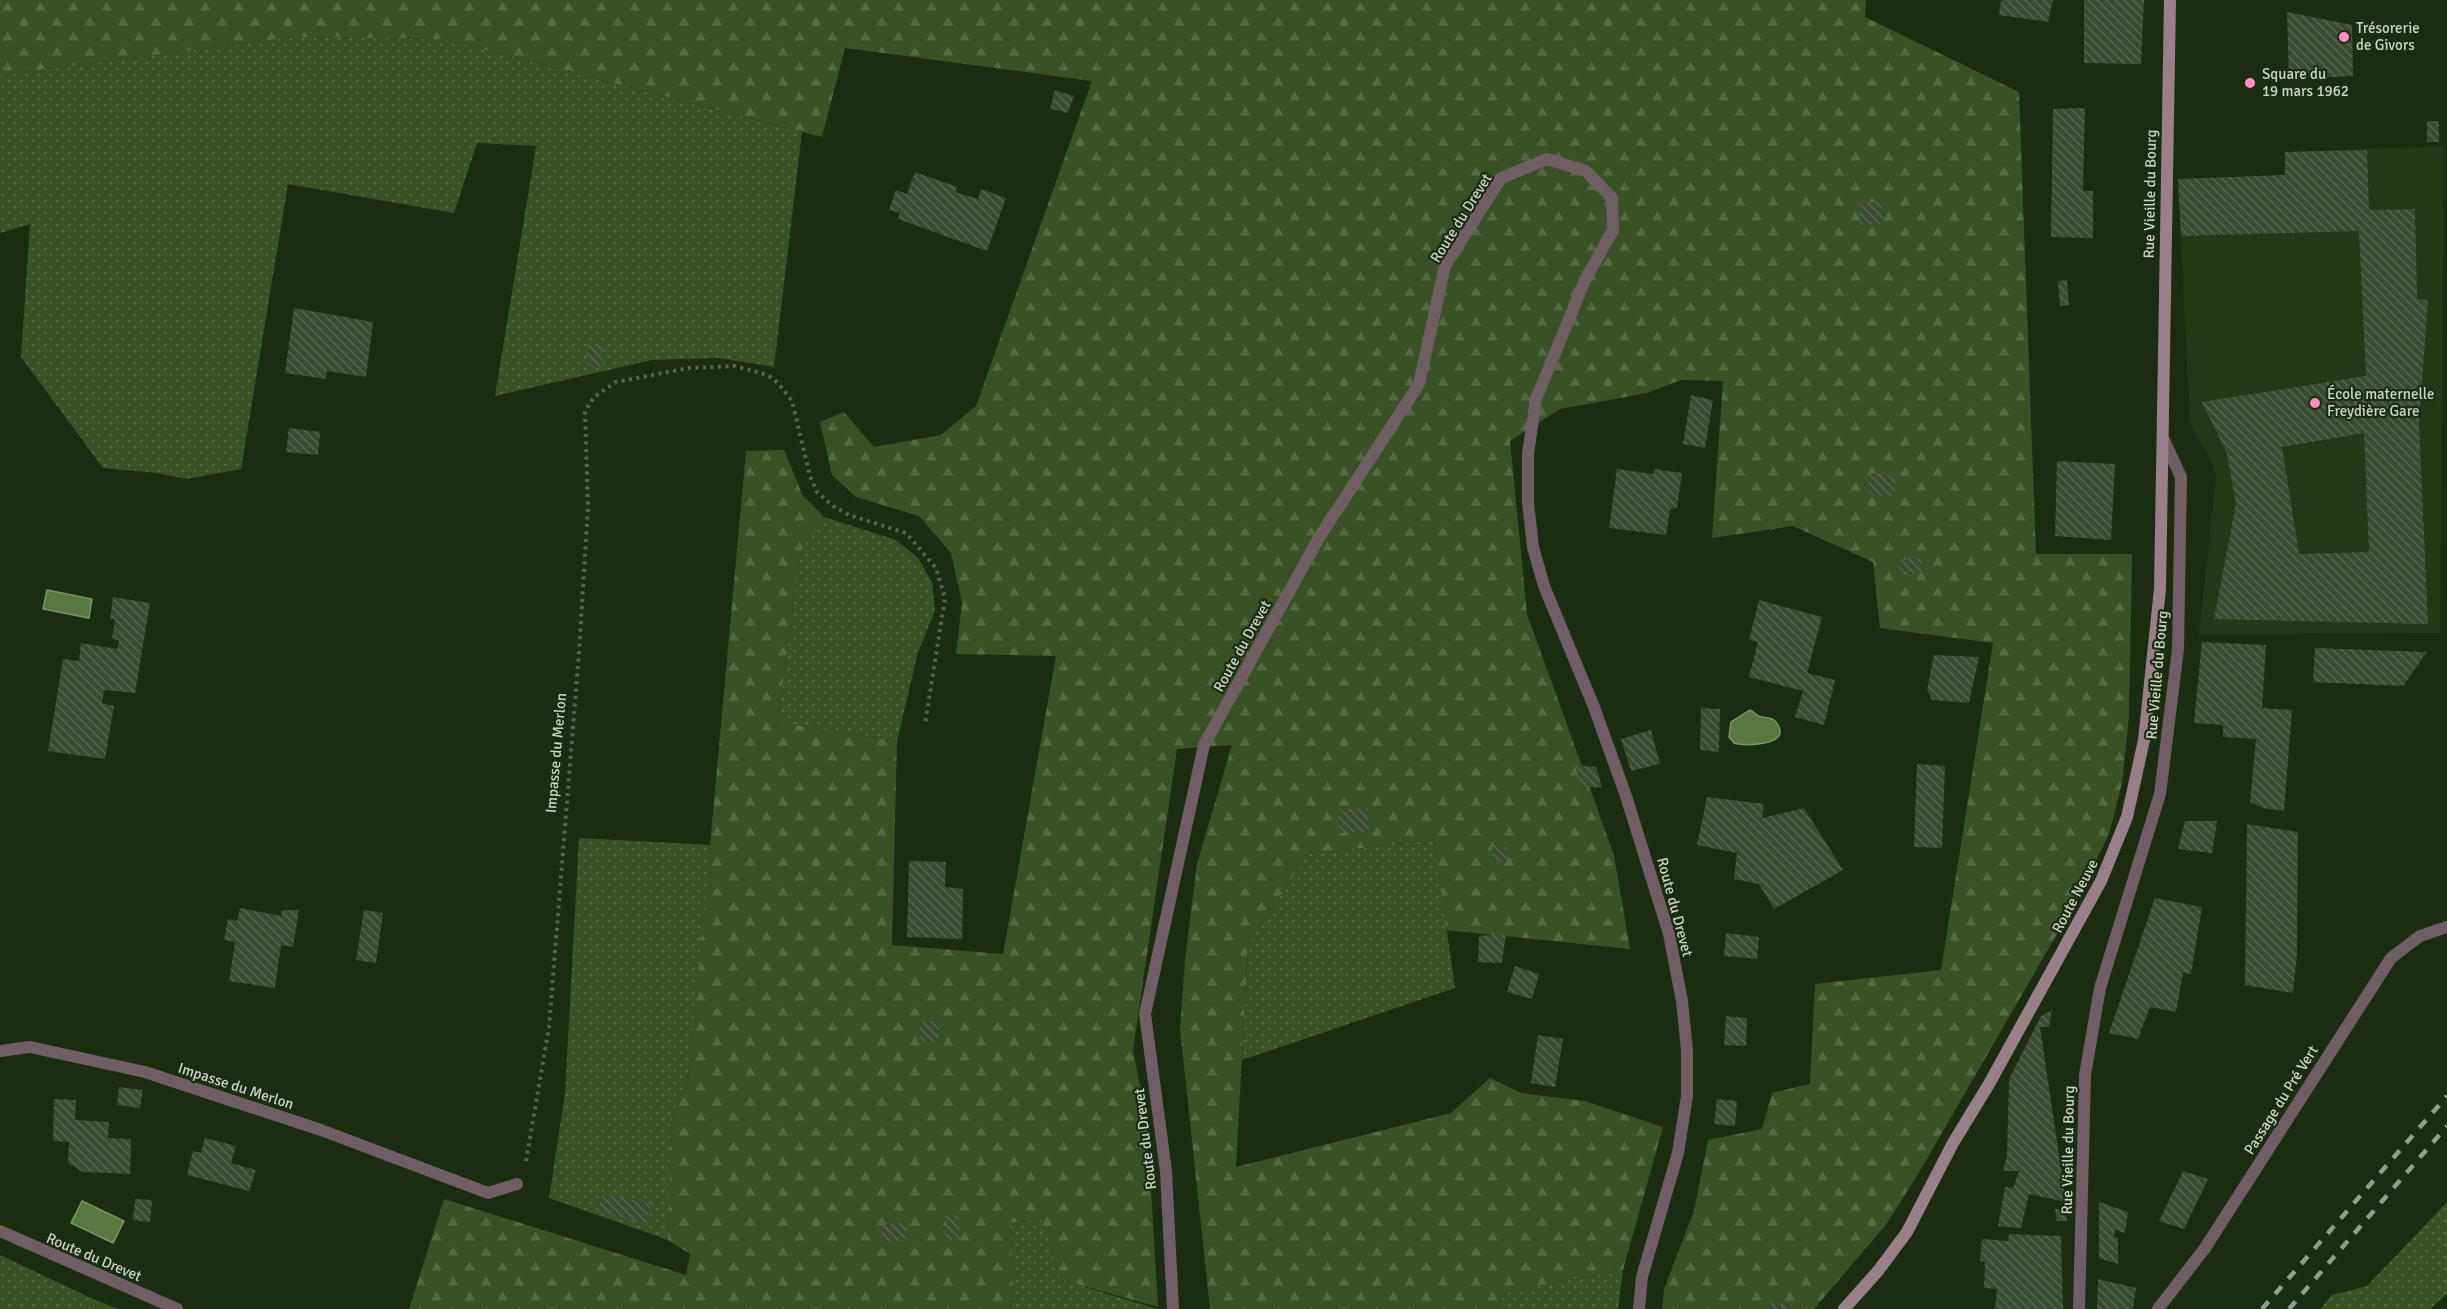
<svg xmlns="http://www.w3.org/2000/svg" width="2447" height="1309" font-family="Signika,sans-serif">
<style>
.built{fill:#253717}
.grass{fill:url(#grass-dots)}
.forest{fill:url(#forest-firs)}
.water{fill:#57793f;stroke:#7a9568;stroke-width:1.5}
.building{fill:url(#building-back-hatch);fill-rule:evenodd}
.lines{fill:none;stroke-linecap:round;stroke-linejoin:round}
.path{stroke:#58664e;stroke-width:4;stroke-dasharray:3 4.5;stroke-linecap:butt}
.lane{stroke:#6f5f65;stroke-width:12}
.street{stroke:#6f5f65;stroke-width:12}
.secondary{stroke:#987f88;stroke-width:12}
.rail{stroke:#929e8a;stroke-width:4.5;stroke-dasharray:10 10;stroke-linecap:butt}
.poi-dot{fill:#fd8ebf;stroke:#1c2c11;stroke-width:2}
.labels{text-anchor:middle;dominant-baseline:central;stroke-width:4.5;stroke-linejoin:round;paint-order:stroke}
.poi-label{font-size:15px;fill:#ccd6c6;stroke:#1c2c11;text-anchor:start}
.street-label{font-size:15px;fill:#ccd6c6;stroke:#1c2c11}
</style>
<defs>
<pattern id="grass-dots" width="8" height="8" patternUnits="userSpaceOnUse" patternTransform="scale(1.5)"><rect width="8" height="8" fill="#385225"/><path d="M2 2h.1M6 6h.1" fill="none" stroke="#546a43" stroke-width="1.8" stroke-linecap="round"/></pattern>
<pattern id="forest-firs" width="22" height="20" patternUnits="userSpaceOnUse" patternTransform="scale(1.5)"><rect width="22" height="20" fill="#385225"/><path d="M5 1l3.5 6h-7zM16 11l3.5 6h-7z" fill="#546a43"/></pattern>
<pattern id="building-back-hatch" width="6" height="6" patternUnits="userSpaceOnUse" patternTransform="scale(1.5)"><rect width="6" height="6" fill="#3b4b30"/><path d="M-1 5l2 2M0 0l6 6M5-1l2 2" fill="none" stroke="#56644c"/></pattern>
</defs>
<rect width="100%" height="100%" fill="#1c2c11"/>
<path class="built" d="M2444,146L2440,633L2199,634L2216,476L2211,460L2194,431L2190,419L2178,179L2285,175V152Z"/>
<path class="grass" d="M295,37L443,39L802,132L774,367L719,358L652,360L495,396L536,146L477,143L454,213L288,184L241,469L186,479L157,473L103,468L21,357L30,224L0,233V75Z
M824,517L896,540L918,558L932,582L935,611L918,652L897,741L778,722L800,551Z
M579,838L711,845L689,1075L671,1119L668,1240L549,1198L565,1094Z
M1434,840L1455,988L1242,1060L1248,944L1308,854Z
M2447,1202V1294L2430,1309H2320L2332,1295L2367,1286Z
M1042,1219L1061,1280L1158,1309H1010L1013,1293L1010,1223Z
M0,1255L91,1298L79,1309H0Z
M1623,1270L1618,1309H1497L1506,1292Z"/>
<path class="forest" d="M0,0H1866L1865,17L2019,92L2036,554H2132L2129,717L2122,783L2109,834L2079,896L1917,1176L1885,1226L1814,1309H1662L1664,1289L1694,1211L1708,1140L1762,1129L1772,1093L1810,1084L1815,984L1941,970L1993,643L1880,628L1873,562L1793,526L1712,538L1723,381L1681,380L1647,393L1560,409L1510,441L1527,614L1614,855L1630,949L1446,930L1434,840L1308,854L1248,944L1236,1167L1451,1113L1490,1078L1521,1093L1585,1101L1663,1127L1623,1270L1506,1292L1497,1309H1210L1180,1028L1185,960L1197,864L1232,745L1177,749L1133,1050L1147,1122L1158,1307L1061,1280L1041,1219L1010,1223L1013,1293L1010,1309H409L444,1199L686,1275L690,1254L668,1240L671,1119L689,1075L746,451L784,450L803,496L824,517L800,551L778,722L897,741L892,945L1003,954L1056,656L956,654L962,603L951,553L919,516L856,497L832,475L820,422L844,412L874,447L941,435L976,406L1092,81L845,48L822,137L443,39L295,37L0,75Z
M91,1298L118,1309H79Z"/>
<path class="water" d="M47,590L92,599L89,618L43,609Z
M1750,710C1753,711 1755,714 1757,715C1762,719 1770,716 1775,721C1796,745 1746,747 1734,743L1729,737L1731,722Z
M82,1201L124,1221L113,1243L71,1223Z"/>
<path class="building" d="M2001,0H2053L2048,22L1999,15Z
M2084,0H2144L2141,64L2084,63Z
M2287,12L2352,25L2353,76L2289,79Z
M1055,90L1074,96L1068,113L1050,109Z
M2085,108L2083,191H2093V238L2051,237L2053,109Z
M2427,121H2439V142H2427Z
M2367,150L2369,210L2415,209L2417,299L2428,300L2419,423L2428,624L2214,619L2236,504L2227,454L2202,402L2366,376L2359,231L2181,236L2178,179L2285,175V152ZM2364,433L2369,552L2299,554L2282,447Z
M915,172L958,187L955,192L978,199L981,189L1006,198L987,251L898,219L900,213L889,210L896,190L907,194Z
M1881,201L1884,222L1861,225L1859,204Z
M2067,280L2069,305L2060,306L2058,281Z
M294,308L373,322L366,377L327,371L326,379L285,373Z
M587,345L603,346V367L588,366Z
M1691,395L1713,400L1705,448L1683,444Z
M289,428L320,432L318,455L286,452Z
M2057,461L2115,464L2111,540L2055,536Z
M1617,469L1653,474L1655,469L1682,473L1677,508L1670,509L1666,535L1609,528Z
M1869,473L1896,475L1894,496L1868,494Z
M1921,556L1924,571L1902,576L1898,561Z
M113,597L150,603L135,693L104,690L102,703L114,706L105,759L48,751L63,659L79,661L81,643L117,649L119,640L112,639L115,619H110Z
M1759,600L1822,617L1807,673L1835,680L1824,725L1795,717L1803,691L1749,677L1758,642L1749,640Z
M2202,642L2266,645L2262,708L2292,710L2284,811L2263,808L2250,802L2256,739L2223,737V725L2194,723Z
M2315,648L2427,652L2403,686L2313,682Z
M1934,655L1979,657L1969,703L1932,700L1927,690Z
M1701,708L1720,709L1719,752L1700,750Z
M1651,730L1660,764L1631,771L1621,739Z
M1917,764L1945,766L1942,848L1914,847Z
M1575,765L1596,767L1602,787L1581,788Z
M1707,797L1764,804L1762,818L1804,808L1843,870L1774,909L1759,884L1734,879L1737,853L1697,845Z
M1338,809H1368L1369,832L1339,833Z
M2185,821H2217L2212,853L2178,849Z
M2247,824L2298,832L2297,954L2293,993L2245,985Z
M1492,847H1507V862H1492Z
M909,861L946,862L945,887L963,889L962,939L907,937Z
M2155,898L2202,907L2191,974L2183,973L2176,1012L2150,1007L2138,1039L2109,1033Z
M240,908L281,916L282,910H299L293,947L281,945L275,988L229,981L235,942L224,940L228,919L237,921Z
M364,910L383,913L376,963L356,960Z
M1726,933L1759,937L1757,959L1724,956Z
M1506,934L1502,963L1478,962L1479,936Z
M1515,966L1539,974L1532,999L1507,992Z
M2052,1010L2049,1027H2040L2066,1202L2029,1194L2021,1228L1998,1226L2005,1187L2013,1188L2019,1171H2003L2007,1156L2009,1079L2041,1016Z
M1726,1016L1747,1018L1746,1046L1724,1045Z
M920,1021H939V1042L921,1043Z
M1538,1035L1563,1039L1555,1087L1531,1083Z
M119,1087L143,1090L140,1108L117,1105Z
M54,1099L76,1100L75,1120L109,1122L108,1138L131,1139L130,1174L83,1172L68,1163L69,1142L53,1141Z
M1717,1099L1737,1101L1735,1126L1714,1124Z
M205,1138L236,1146L231,1163L256,1170L249,1191L187,1175L193,1151L201,1153Z
M2183,1171L2208,1179L2184,1229L2159,1221Z
M603,1193L650,1204L646,1224L598,1211Z
M135,1199L152,1200L150,1222L133,1220Z
M2099,1202L2128,1212L2125,1233L2115,1230L2114,1237L2118,1238V1264L2099,1258Z
M2055,1209H2066L2067,1221H2057Z
M958,1215L960,1239L947,1240L946,1216Z
M905,1222L908,1239L883,1243L881,1225Z
M2009,1234L2061,1236L2063,1309H1995L1997,1289L1984,1288L1985,1262L1980,1261L1982,1239L2008,1241Z
M2098,1279L2136,1288L2133,1309H2097Z
M1770,1302L1792,1305L1791,1309H1769Z"/>
<g class="lines">
<path class="path" d="M526,1161L549,1027L579,652L588,507L585,411L594,397L616,382L689,368L735,366L768,375L778,383L792,401L810,476L817,492L833,506L849,515L906,533L936,568L945,598L925,724"/>
<path class="lane" d="M0,1051L30,1047L145,1072L321,1130L488,1193L517,1184"/>
<path class="street" d="M0,1231L177,1309
M1173,1309L1166,1171L1145,1014L1204,745L1320,536L1419,384L1445,266L1501,178L1547,159L1586,171L1612,198L1613,230L1585,280L1536,399L1528,454V503L1533,547L1544,586L1594,707L1626,796L1669,934L1682,1001L1687,1050V1096L1678,1153L1642,1277L1639,1309
M2079,1309L2085,1075L2100,988L2160,794L2178,649L2181,477L2164,440
M2158,1309L2205,1248L2391,958L2420,936L2447,927"/>
<path class="secondary" d="M1844,1309L1878,1271L1907,1232L1953,1143L1989,1084L2101,881L2127,817L2144,740L2160,589L2170,0"/>
<path class="rail" d="M2262,1309L2447,1096
M2289,1309L2447,1126"/>
</g>
<g class="poi-dot">
<circle cx="2344" cy="37" r="6"/>
<circle cx="2250" cy="83" r="6"/>
<circle cx="2315" cy="403" r="6"/>
</g>
<g class="labels">
<g class="poi-label">
<text x="2356" y="28">Trésorerie<tspan x="2356" dy="17">de Givors</tspan></text>
<text x="2262" y="74">Square du<tspan x="2262" dy="17">19 mars 1962</tspan></text>
<text x="2327" y="394">École maternelle<tspan x="2327" dy="17">Freydière Gare</tspan></text>
</g>
<g class="street-label">
<text transform="translate(2150 194) rotate(-89)">Rue Vieille du Bourg</text>
<text transform="translate(1461 218) rotate(-58)">Route du Drevet</text>
<text transform="translate(1242 646) rotate(-61)">Route du Drevet</text>
<text transform="translate(2157 675) rotate(-85)">Rue Vieille du Bourg</text>
<text transform="translate(556 753) rotate(-85)">Impasse du Merlon</text>
<text transform="translate(2075 896) rotate(-62)">Route Neuve</text>
<text transform="translate(1675 907) rotate(75)">Route du Drevet</text>
<text transform="translate(236 1086) rotate(18)">Impasse du Merlon</text>
<text transform="translate(2281 1100) rotate(-58)">Passage du Pré Vert</text>
<text transform="translate(1145 1139) rotate(-97)">Route du Drevet</text>
<text transform="translate(2068 1150) rotate(-89)">Rue Vieille du Bourg</text>
<text transform="translate(94 1257) rotate(23)">Route du Drevet</text>
</g>
</g>
</svg>
